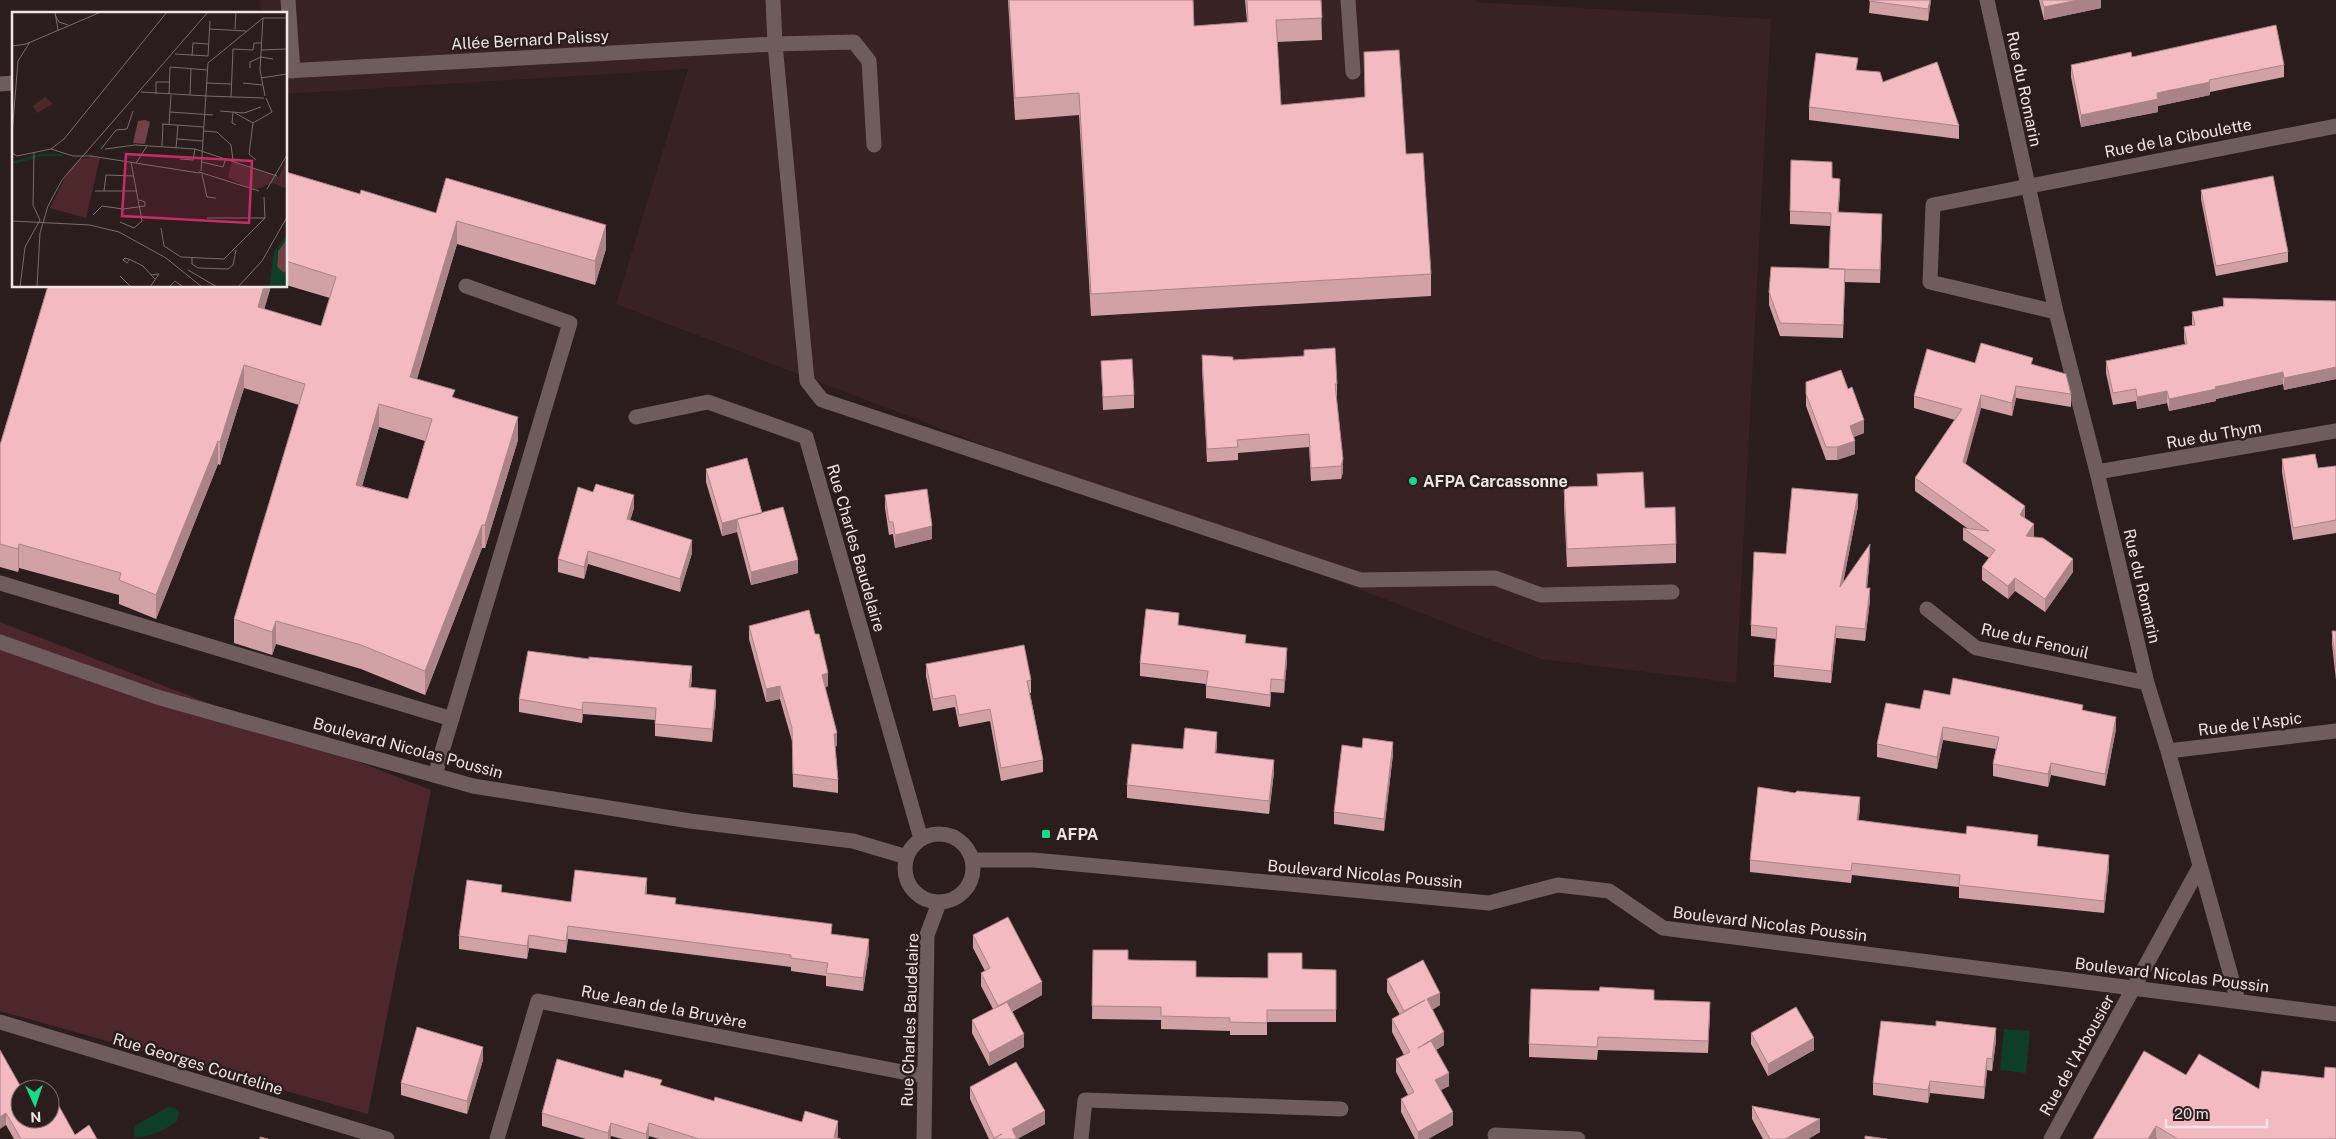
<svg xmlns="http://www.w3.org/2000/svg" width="2336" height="1139" font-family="'Public Sans',sans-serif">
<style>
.built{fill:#382224}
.green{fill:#4e272b}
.water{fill:#0f3d26}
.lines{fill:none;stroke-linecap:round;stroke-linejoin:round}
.service{stroke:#6f5c5d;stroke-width:15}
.minor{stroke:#6f5c5d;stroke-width:15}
.wall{fill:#d1a1a4;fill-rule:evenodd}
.shaded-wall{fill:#aa8386}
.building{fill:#f3bbbf;stroke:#aa8386;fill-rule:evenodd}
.poi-dot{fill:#1cd988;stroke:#2b1c1d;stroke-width:2}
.labels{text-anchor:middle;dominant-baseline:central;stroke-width:5;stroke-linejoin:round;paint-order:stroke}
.street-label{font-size:16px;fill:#f0e5e6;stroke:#2b1c1d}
.poi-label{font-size:16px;font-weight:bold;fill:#f0e5e6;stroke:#2b1c1d;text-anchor:start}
.inset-river{fill:none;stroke:#0f3d26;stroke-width:2.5}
.inset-road{fill:none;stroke:#7a6c6d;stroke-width:1}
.view{fill:#c72c69;fill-opacity:0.15;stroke:#c72c69;stroke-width:2.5}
.inset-edge{fill:none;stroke:#f0e5e6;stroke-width:2.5}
</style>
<rect width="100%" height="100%" fill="#2b1c1d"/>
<path class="built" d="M260,0H1476V2L1771,19L1736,683L1541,659L616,304L688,69L286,94V14H261Z"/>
<path class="green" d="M0,622L431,790L368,1114L0,1011Z"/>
<path class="water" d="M2004,1029L2030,1031L2026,1073L2000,1070Z
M168,1107L175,1108L179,1112L178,1120C168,1129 147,1139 134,1137V1129L136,1125Z"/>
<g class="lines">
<path class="service" d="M288,0L293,71
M773,0L775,44L807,381L822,400L1361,580L1495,578L1541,595L1672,592
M1348,0L1353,72
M775,44L854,42L869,61L874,145
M0,583L452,719
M435,775L570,323L466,286"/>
<path class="minor" d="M1987,0L2056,312L2097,472L2147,683L2168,751L2238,1001
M286,71L775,44
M0,84L14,83
M2056,312L1930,282L1933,205L2336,126
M636,417L708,402L806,437L921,839
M2097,472L2336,431
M1927,609L1976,648L2147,683
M0,642L157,697L473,786L690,821L853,841L907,857
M2168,751L2336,731
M905 868a34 34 0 1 1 68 0a34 34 0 1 1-68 0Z
M973,860H1034L1489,903L1558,885L1609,891L1663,928L2336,1014
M0,1022L387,1139
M1495,1135L1578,1139
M497,1139L538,1001L923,1076
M924,1139L927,935L939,903
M1081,1139L1085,1100L1341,1109
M2051,1139L2200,866"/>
</g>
<path class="wall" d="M1008,0H1193L1194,26L1247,22L1245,0H1321L1322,40L1277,42L1281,105L1365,97L1364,52L1406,154L1431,274V296L1091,316L1079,115L1015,120Z
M1870,0H1931L1928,21L1869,13Z
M2039,0H2101V8L2044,20Z
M2132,57L2284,65V77L2210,92V95L2158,106V112L2081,127L2071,77V65Z
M1858,70L1883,82L1959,126V139L1809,120V107Z
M286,172L360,194L436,213L606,249L595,285L457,244L417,379L455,398L518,440L485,548H482L425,695L361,669L276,644L272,655L234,643V619L299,405L244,388L220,465L218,464L156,619L119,604V595L19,568L18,572L0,567V445L48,286H271L264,309L321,326L330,298L286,285ZM379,427L425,441L408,499L362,486Z
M1832,178L1840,192L1838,212L1882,227L1880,283L1845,282L1843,338L1780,336L1769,305V292L1829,269L1830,226L1790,224V211Z
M2201,190L2288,252V262L2216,276L2201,199Z
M2223,298L2336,301V379L2284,390L2283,384L2216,399V401L2169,411L2167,403L2137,409L2136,401L2113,405L2106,373V361L2185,344L2184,339V327L2192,325V312L2223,306Z
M1304,350L1337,384V397H1336L1343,472L1341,479L1311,481L1309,447L1238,453V460L1207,462L1202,368V355L1233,360L1304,356Z
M1101,361L1134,395V408L1103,410Z
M1975,363L2033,365L2071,394V407L2016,398L2012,416L1981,408L1965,464L2025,518L2033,537L2073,572L2045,612L2015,591L2008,599L1982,580V567L1989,558L1963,540V528H1967L1915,491V478L1955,420L1914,408V396Z
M1806,382L1864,433L1854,437L1855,454L1837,460H1826L1806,406Z
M2282,459L2318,468L2336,466V533L2293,540L2282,472Z
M706,469L762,513L798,573L751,585L737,532L722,536L706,482Z
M1597,474L1676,544V563L1567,567L1564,506V487L1597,486Z
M885,495L932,539L895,548L893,534L889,535L885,508Z
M1858,506L1843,583L1870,555L1867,588L1870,600L1865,641L1836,638L1831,683L1774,677V665L1776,639L1751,636V625L1786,554Z
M634,508L630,520L692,553L680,592L588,564L584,579L558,572V559Z
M1179,625L1246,643L1287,661L1284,693L1271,692L1270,707L1206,698V684L1140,676V663Z
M749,626L828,686L825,687L837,746H835L838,780V793L793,787L792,741L780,699L766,702L749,639Z
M2332,631H2336V680L2332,644Z
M926,664L1031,680V693H1030L1043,760V772L1001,781L990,721L959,727L955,707L933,711L926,676Z
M692,678L691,687L716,702L712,742L655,736V720L583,714L582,723L519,712V699Z
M1950,695L2083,710L2116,729L2105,786L2051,775L2048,787L1993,776V764L1996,749L1943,740L1937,769L1877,757V744L1920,709Z
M1217,745L1216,753L1274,772L1269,814L1127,798V785L1183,749Z
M1362,748L1393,754L1384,831L1334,824V812Z
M1795,793L1860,809L1858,820L2038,846L2109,868L2104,913L1959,898V887L1852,875L1851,883L1750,872V860Z
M647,890L646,894L676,904L832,934L869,952L863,991L826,986V976L791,971V967L568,939L566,953L529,948L527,959L459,949V936L502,893L571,902Z
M973,935L1042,995L1012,1012L1024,1047L989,1066L972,1033V1020L993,1009L981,986V973L985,971L973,948Z
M1093,950L1196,977L1268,978L1302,969L1336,970V1022H1267V1035H1230V1031L1161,1029V1020L1092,1019Z
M1387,979L1440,1005L1432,1010L1444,1045L1436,1050L1449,1086L1441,1090L1453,1125L1428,1139H1415L1401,1112V1099L1408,1095L1396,1072V1059L1404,1055L1392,1032V1019L1400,1015L1387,992Z
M1654,1000L1710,1014L1708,1053L1598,1050L1597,1060L1529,1057V1044Z
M1751,1033L1814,1050L1768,1076L1751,1044Z
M1996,1040L1992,1071L1987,1070L1984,1099L1930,1093L1928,1103L1873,1095V1083Z
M0,1050L20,1119L75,1135L97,1139H14L6,1125Z
M483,1060L467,1114L401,1095V1083Z
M2186,1075L2259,1089L2324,1078L2336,1139H2157L2156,1138L2155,1139H2093Z
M623,1078L662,1086L714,1101L838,1134L837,1138L841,1139H659L649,1136L648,1139H622L611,1136L610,1139H586L542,1126V1113Z
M970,1087L1045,1124L1017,1139H989L970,1099Z
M1752,1106L1820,1132L1808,1139H1763L1752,1119Z"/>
<path class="shaded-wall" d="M1930,0H1931L1928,21V9Z
M2078,0H2101V8L2044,20V7Z
M2210,82V95L2158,106V112L2081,127V115L2157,93Z
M1840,179V192L1838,225V212Z
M457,221V244L410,400V377Z
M606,225V249L595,285V261Z
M264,286H271L258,331V307Z
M244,365V388L220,465V442Z
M2336,367V379L2284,390V378Z
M2283,372V384L2216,399V401L2169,411V399L2215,387Z
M2016,386V398L2012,416V403Z
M2167,391V403L2137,409V397Z
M1981,395V408L1963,475V462Z
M379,404V427L356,508V485Z
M518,417V440L485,548V525Z
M1864,420V433L1850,438V426Z
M218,441V464L156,619V595Z
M1855,441V454L1837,460V447Z
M1343,459V472L1341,479V466Z
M1858,494V506L1840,599V587Z
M634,495V508L627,531V519Z
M2025,506V519L2020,515Z
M762,513L737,519V532L722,536V523Z
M2034,524V537L2026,549V536Z
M482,525V548L425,695V671Z
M932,526V539L895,548V535Z
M692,540V553L680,592V579Z
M19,544V568L18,572V549Z
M1870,544V555L1866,600V588Z
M588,551V564L584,579V567Z
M2073,559V572L2045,612V599Z
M798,560V573L751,585V572Z
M2015,578V591L2008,599V586Z
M1870,588V600L1865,641V629Z
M276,621V644L272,655V632Z
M1836,626V638L1831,683V671Z
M1287,648V661L1284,693V680Z
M692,666V678L689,699V687Z
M828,673V686L822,688V675Z
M1271,679V692L1270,707V695Z
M780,686V699L766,702V689Z
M716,690V702L712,742V729Z
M583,702V714L582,723V710Z
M2116,717V729L2105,786V774Z
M1943,727V740L1937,769V757Z
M1217,732V745L1215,765V753Z
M837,733V746L834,747V734Z
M1393,742V754L1384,831V819Z
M1274,760V772L1269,814V801Z
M2051,763V775L2048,787V774Z
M1860,797V809L1857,833V820Z
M2109,855V868L2104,913V901Z
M647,878V890L645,907V894Z
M568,926V939L566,953V941Z
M529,935V948L527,959V946Z
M869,939V952L863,991V978Z
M1042,982V995L998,1019V1006Z
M1440,993V1005L1427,1012V999Z
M1996,1028V1040L1992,1071V1059Z
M1444,1032V1045L1418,1061V1048Z
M1024,1034V1047L989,1066V1053Z
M1814,1038V1050L1768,1076V1064Z
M483,1047V1060L467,1114V1101Z
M1987,1058V1070L1984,1099V1087Z
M1449,1073V1086L1435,1093V1080Z
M1930,1081V1093L1928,1103V1090Z
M1045,1111V1124L1017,1139L1012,1129Z
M1453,1112V1125L1428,1139H1418V1132Z
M6,1113V1125L0,1129V1117Z
M1820,1119V1132L1808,1139H1785Z
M838,1121V1134L837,1139L834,1137Z
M611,1123V1136L610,1139H608V1133Z
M649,1123V1136L648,1139H646V1134Z
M2156,1126V1138L2155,1139H2148Z"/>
<path class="building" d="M1009,0H1193L1194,26L1248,22L1247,0H1321L1322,18L1276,20L1281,105L1365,97L1364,52L1399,50L1406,154L1423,153L1431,274L1091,294L1079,93L1015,98Z
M1870,0H1930L1928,9L1869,1Z
M2042,0H2078L2044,7Z
M2276,25L2284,65L2209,80L2210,82L2157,93L2158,99L2081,115L2071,65L2131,52L2132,57Z
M1816,53L1858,58L1856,70L1880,72L1883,82L1937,62L1959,126L1809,107Z
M1791,160L1832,162V178L1840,179L1838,212L1882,214L1880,270L1829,269L1831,213L1790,211Z
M286,172L360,194L361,190L436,213L446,178L606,225L595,261L457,221L410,377L455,390L452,397L518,417L485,525H482L425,671L361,645L276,621L272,632L234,619L305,384L244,365L220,442L218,441L156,595L119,580L121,573L19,544L18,549L0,544V445L48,286H264L258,307L321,326L336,277L286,261ZM379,404L432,419L408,499L356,485Z
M2273,176L2288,252L2216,266L2201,190Z
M1771,267L1845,269L1843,325L1780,323L1769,292Z
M2223,298L2336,301V367L2284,378L2283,372L2215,387L2216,389L2169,399L2167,391L2137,397L2136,389L2113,393L2106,361L2187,344L2184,327L2195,325L2192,312L2224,306Z
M1981,343L2033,358L2031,364L2066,374L2071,394L2016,386L2012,403L1981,395L1963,462L2025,506L2020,515L2034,524L2026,536L2043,538L2073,559L2045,599L2015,578L2008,586L1982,567L1995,550L1963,528L1989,531L1915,478L1962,409L1914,396L1927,349L1975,363Z
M1335,348L1337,384H1335L1343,459L1341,466L1311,468L1309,434L1237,440L1238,447L1207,449L1202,355L1233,357V360L1304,356V350Z
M1132,359L1134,395L1103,397L1101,361Z
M1841,370L1848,389L1852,387L1864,420L1850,426L1855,441L1837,447H1826L1806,394V382Z
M2315,454L2318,468L2336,466V520L2293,528L2282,459Z
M747,458L762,513L722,523L706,469Z
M1643,472L1645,508L1675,507L1676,544L1567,549L1564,487L1598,486L1597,474Z
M596,484L634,495L627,519L692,540L680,579L588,551L584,567L558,559L578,487L593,492Z
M1792,488L1858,494L1840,587L1870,544L1866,588H1870L1865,629L1836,626L1831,671L1774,665L1777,628L1751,625L1754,552L1786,554Z
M927,489L932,526L895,535L893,522H889L885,495Z
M783,507L798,560L751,572L737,519Z
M1146,609L1179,613L1178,625L1246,635L1245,643L1287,648L1284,680L1271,679L1270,695L1206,686L1208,671L1140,663Z
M809,610L815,634H819L828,673L822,675L837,733L834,734L838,780L793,774L792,728L780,686L766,689L749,626Z
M2332,631H2336V668Z
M1024,645L1031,680L1027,681L1043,760L1001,768L990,709L959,715L955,695L933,699L926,664Z
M528,651L589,659V657L692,666L689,687L716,690L712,729L655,724L656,708L583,702L582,710L519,699Z
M1953,678L2083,705L2082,710L2116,717L2105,774L2051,763L2048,774L1993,764L1999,737L1943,727L1937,757L1877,744L1886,703L1920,709L1924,690L1950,695Z
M1185,728L1217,732L1215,753L1274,760L1269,801L1127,785L1132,744L1183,749Z
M1363,738L1393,742L1384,819L1334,812L1342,745L1362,748Z
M1758,787L1795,793L1797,791L1860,797L1857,820L1966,834L1967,826L2038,835L2037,846L2109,855L2104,901L1959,885L1960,875L1852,863L1851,871L1750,860Z
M575,870L647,878L645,894L676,898L675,904L832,924L831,934L869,939L863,978L826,973L828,963L791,958V955L568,926L566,941L529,935L527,946L459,936L467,880L502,885L501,892L571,902Z
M1008,917L1042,982L998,1006L981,973L990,968L973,935Z
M1093,950H1128V960L1196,961V977L1268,978V953H1302V969L1336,970V1010H1267V1023L1230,1022V1018L1161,1016V1007L1092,1006Z
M1423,960L1440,993L1427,999L1444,1032L1418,1048L1431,1041L1449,1073L1435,1080L1453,1112L1418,1132L1401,1099L1414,1092L1396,1059L1410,1052L1392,1019L1425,1000L1404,1011L1387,979Z
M1600,987L1654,990V1000L1710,1002L1708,1041L1598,1037L1597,1047L1529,1044L1531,989L1599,991Z
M1007,1002L1024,1034L989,1053L972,1020Z
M1796,1007L1814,1038L1768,1064L1751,1033Z
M1881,1021L1936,1026V1021L1996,1028L1992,1059L1987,1058L1984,1087L1930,1081L1928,1090L1873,1083Z
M417,1027L483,1047L467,1101L401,1083Z
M0,1050L22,1089H20V1119H50V1090L75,1135L89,1125L97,1139H21L6,1113L0,1117Z
M2144,1051L2186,1075L2199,1054L2259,1089L2262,1071L2324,1078L2325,1067L2336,1068V1139H2178L2156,1126L2148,1139H2093Z
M557,1059L623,1078L625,1070L662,1080L660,1085L714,1101L715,1097L802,1122L805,1111L838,1121L834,1137L841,1139H699L649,1123L646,1134L611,1123L608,1133L542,1113Z
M1016,1062L1045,1111L1012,1129L1017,1139H993L1002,1134L994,1138L970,1087Z
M1752,1106L1820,1119L1785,1139H1770Z
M1865,1136L1887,1139H1865Z
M260,1137L268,1139H260Z"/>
<g class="poi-dot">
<circle cx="1413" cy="481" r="5"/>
<rect x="1041" y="829" width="10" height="10" rx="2.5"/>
</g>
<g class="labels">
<g class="street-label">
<text transform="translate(530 40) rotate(-3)">Allée Bernard Palissy</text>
<text transform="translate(2024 89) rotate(78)">Rue du Romarin</text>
<text transform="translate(2178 138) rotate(-11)">Rue de la Ciboulette</text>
<text transform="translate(2214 435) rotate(-10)">Rue du Thym</text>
<text transform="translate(856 548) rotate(74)">Rue Charles Baudelaire</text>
<text transform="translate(2142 586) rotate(77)">Rue du Romarin</text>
<text transform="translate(2035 641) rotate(13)">Rue du Fenouil</text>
<text transform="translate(2250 724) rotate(-7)">Rue de l'Aspic</text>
<text transform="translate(408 748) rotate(15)">Boulevard Nicolas Poussin</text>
<text transform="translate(1365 874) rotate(5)">Boulevard Nicolas Poussin</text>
<text transform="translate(1770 924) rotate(7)">Boulevard Nicolas Poussin</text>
<text transform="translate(2172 975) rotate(7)">Boulevard Nicolas Poussin</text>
<text transform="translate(664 1007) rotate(11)">Rue Jean de la Bruyère</text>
<text transform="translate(910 1020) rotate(-88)">Rue Charles Baudelaire</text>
<text transform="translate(2077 1055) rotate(-61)">Rue de l'Arbousier</text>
<text transform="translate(198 1064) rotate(17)">Rue Georges Courteline</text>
</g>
<g class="poi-label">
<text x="1423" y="481">AFPA Carcassonne</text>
<text x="1056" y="834">AFPA</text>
</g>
</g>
<g transform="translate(12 12)">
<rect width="275" height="275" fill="#2b1c1d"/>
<path d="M33,85L41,92L25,101L21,94ZM80,145L88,146L74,206L38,196L57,158L66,148ZM275,146V177L261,171L242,178L216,166L220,149L267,165Z" fill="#4e272b"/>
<path d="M133,108L138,110L133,132L121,131L126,109ZM275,227V258L272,261L265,255L266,239Z" fill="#704146"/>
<path d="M275,222V227L266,239L265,255L272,261L275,258V271L273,275H257L262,240Z" fill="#0f3d26"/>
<path class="inset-river" d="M0,151L30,143H51"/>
<path class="inset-road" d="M43,0L46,18M43,3L47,10L56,13M251,6L248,58L253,84M197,17L234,19M223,17L224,0M0,34L14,32L89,0M221,37L241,38L242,31H250M249,38L275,37M163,42L196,44L198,9M180,44L181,31L196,32M238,56V50L249,45L261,47M249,66L275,62M195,71L219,72M231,71L250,73M129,80L194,84M144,82V70H158M157,82L158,55L196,58M178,83L179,57M194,84L252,86M219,85L221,37M208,99L232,101L249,95M158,100L201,103M221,100L220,111L224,113M223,101L241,111L260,100L254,86M241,111L237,142L244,148M150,112L192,115M157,112L159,83M192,119L205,120L219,133L221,148M0,122L6,49L18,30M165,127L191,129M150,134L151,112M164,136L166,113M89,137L104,118L115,117L121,99M93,137L123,133L183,137L265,164M0,141L5,144L39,137M79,144L187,161M80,144H61L39,137L52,127L155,0M168,147L181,148L183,137M190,150L211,155L214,146M124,151L135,134M189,159L196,51L251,6H275M190,161L187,160L247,179M190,162L195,185L204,186M255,177L275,143M83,179H125M92,179L94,163L122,164M81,203L90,194L111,197L133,194V190L127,188M195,206H253M0,209L78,213L107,220L154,246L190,275M108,210L122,216L130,209L119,150M149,216L152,234L169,245L212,247L253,206L252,185M180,246V252L186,256L216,257L221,253L224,238M117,248L115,251L111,248L113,246L119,248L131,254L143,267M176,258L205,275M108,264L119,275M8,275L13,235L28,208L21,193L22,141M25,275L28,221L36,194L50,168L196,0M138,275L147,262L139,263M157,275L163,269L171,275M226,275L250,249L275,205"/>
<path class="view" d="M114,142L240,149L237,211L110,204Z"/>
<rect width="275" height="275" class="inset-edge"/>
</g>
<g transform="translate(35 1104) rotate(177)"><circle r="24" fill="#2b1c1d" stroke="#7a6c6d"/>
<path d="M0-4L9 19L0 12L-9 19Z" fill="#1cd988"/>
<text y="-8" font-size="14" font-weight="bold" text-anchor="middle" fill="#f0e5e6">N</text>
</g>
<path d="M2166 1119v8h101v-8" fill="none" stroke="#f0e5e6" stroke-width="2.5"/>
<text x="2174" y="1119" font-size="15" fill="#f0e5e6" stroke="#2b1c1d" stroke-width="4" paint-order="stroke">20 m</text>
</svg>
